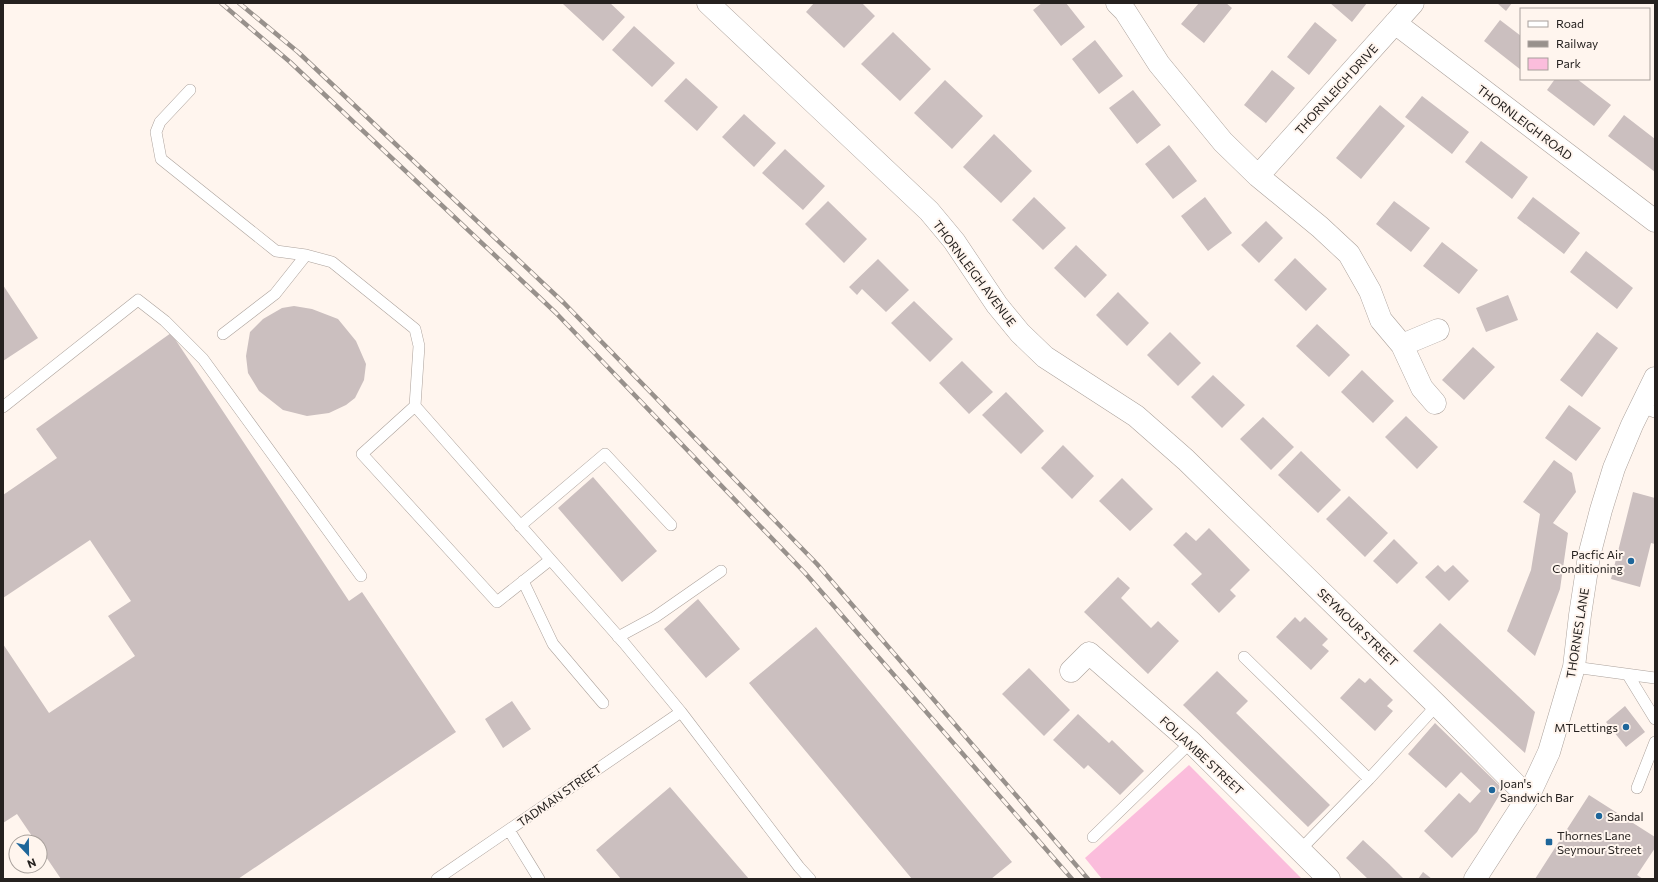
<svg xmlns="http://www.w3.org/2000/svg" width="1658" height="882" font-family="Commissioner,sans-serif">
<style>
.green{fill:#fbbddc}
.building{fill:#cbbfbf}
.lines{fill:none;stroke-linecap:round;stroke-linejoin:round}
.service-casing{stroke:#aca29c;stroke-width:12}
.minor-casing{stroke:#aca29c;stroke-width:23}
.tertiary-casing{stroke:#aca29c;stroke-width:23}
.service{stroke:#fff;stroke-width:11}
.minor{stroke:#fff;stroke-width:22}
.tertiary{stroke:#fff;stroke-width:22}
.rail-casing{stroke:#98918c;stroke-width:4.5}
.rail{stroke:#fff5ee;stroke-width:3;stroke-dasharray:9;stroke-linecap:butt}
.poi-dot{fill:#1e669a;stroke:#fff5ee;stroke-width:1.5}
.labels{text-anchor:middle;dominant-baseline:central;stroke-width:4;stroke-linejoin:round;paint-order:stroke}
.street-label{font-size:12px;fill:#25211f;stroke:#fff5ee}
.poi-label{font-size:12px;fill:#25211f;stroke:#fff5ee;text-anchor:start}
</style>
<rect width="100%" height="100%" fill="#fff5ee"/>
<path class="green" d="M1189,765L1302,879H1102L1085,858Z"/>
<path class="building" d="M564,3H610L625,17L603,41L563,4Z
M814,3H862L875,16L844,48L806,12Z
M1042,3H1066L1085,27L1061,46L1033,10Z
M1199,3H1226L1232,8L1204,43L1181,24Z
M1330,3H1367L1352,22Z
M1497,3H1512L1506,11Z
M1500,20L1521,36V70L1484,41Z
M1315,22L1337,40L1309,75L1287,57Z
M634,26L675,63L652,87L612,50Z
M893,32L931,69L900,101L861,64Z
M1095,40L1123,76L1099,94L1072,59Z
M1272,70L1295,88L1266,123L1244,105Z
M686,78L718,107L697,131L664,101Z
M1555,79H1577L1611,105L1594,126L1547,90Z
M945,80L983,116L952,149L914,113Z
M1133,90L1161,125L1137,144L1109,108Z
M1422,96L1469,132L1452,154L1405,117Z
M1380,105L1405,126L1361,179L1336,158Z
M744,114L776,143L754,167L722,137Z
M1624,115L1655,139V172L1608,136Z
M994,134L1032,171L1001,203L963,167Z
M1481,141L1528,177L1512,199L1465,162Z
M1169,145L1197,181L1173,199L1145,164Z
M785,149L825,186L803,210L762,173Z
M1034,197L1066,228L1043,250L1012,220Z
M1205,197L1232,233L1208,251L1181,216Z
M1533,197L1580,233L1564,254L1517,218Z
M828,201L867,239L844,263L805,224Z
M1394,201L1430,228L1411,252L1376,224Z
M1266,221L1283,238L1259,263L1241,245Z
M1442,242L1478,270L1459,294L1423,266Z
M1076,245L1107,275L1085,298L1054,268Z
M1586,251L1633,288L1617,309L1570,272Z
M1295,258L1327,289L1306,311L1274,280Z
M878,259L909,290L886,312L862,289L857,295L849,287Z
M3,285L38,338L3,361Z
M1118,292L1149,323L1127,346L1096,315Z
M1508,295L1518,320L1486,332L1476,308Z
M914,301L953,339L930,362L891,323Z
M294,306L312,309L338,319L356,341L366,364L364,380L355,398L346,405L329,413L307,416L283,410L259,391L248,373L246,356L250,332L263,319L282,308Z
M1317,324L1350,355L1329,377L1296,346Z
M1170,332L1201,363L1178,386L1147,355Z
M1597,332L1618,348L1582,397L1560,380Z
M171,333L349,601L362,592L456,732L238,879H61L40,848V842H36L17,814L3,823V644L49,713L135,656L108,616L131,601L90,540L3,598V495L57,458L36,429Z
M1473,347L1495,367L1464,400L1442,380Z
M962,361L993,392L969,414L939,383Z
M1362,370L1394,401L1373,423L1341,392Z
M1213,375L1245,405L1222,428L1191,397Z
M1006,392L1044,431L1021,454L982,415Z
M1569,405L1601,428L1576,461L1545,438Z
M1406,416L1438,447L1417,469L1385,437Z
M1263,417L1294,447L1271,470L1240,439Z
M1063,445L1094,476L1072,499L1041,468Z
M1301,451L1341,490L1318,513L1278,475Z
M1554,460L1572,473L1576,492L1553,523L1568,533L1560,589L1535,656L1507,631L1531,570L1540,514L1523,502Z
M593,477L657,551L622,582L558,508Z
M1122,478L1153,509L1130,531L1099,501Z
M1633,492L1655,498V544L1651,543L1640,587L1611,579Z
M1349,496L1388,533L1365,557L1326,519Z
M1209,528L1250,570L1230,590L1236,596L1219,613L1191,584L1202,574L1173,545L1186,532L1196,541Z
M1394,539L1418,563L1397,584L1373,561Z
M1438,565L1445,572L1453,565L1469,581L1449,601L1425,577Z
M1118,577L1130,588L1121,598L1151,628L1158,621L1179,641L1148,674L1084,612Z
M698,599L740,649L706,678L664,629Z
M1295,617L1300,622L1305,617L1328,639L1322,645L1329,651L1311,670L1276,637Z
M1440,623L1535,712L1525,753L1413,651Z
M816,627L1012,862L991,879H912L749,683Z
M1029,668L1070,710L1044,736L1002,694Z
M1217,671L1248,701L1236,713L1330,805L1308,827L1183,705Z
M1359,678L1365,683L1370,678L1393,700L1387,706L1393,711L1375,731L1340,698Z
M512,701L531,729L503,748L485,719Z
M1625,706L1645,732L1626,747L1606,722Z
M1078,714L1109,743L1112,740L1144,771L1120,795L1088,765L1084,769L1053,740Z
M1435,723L1503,789L1477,832L1452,858L1424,831L1459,793L1470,803L1481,791L1461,772L1446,788L1408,754Z
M670,787L749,879H621L596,850Z
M1589,795L1655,837V848L1637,875L1643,879H1535Z
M1363,840L1389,864L1404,879H1368L1346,858Z
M1423,872L1432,879H1418Z"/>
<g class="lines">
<g class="service-casing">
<path id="service" d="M190,90L160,122L156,132L161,159L276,251L306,255L332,262L415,329L419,346L415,406L362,454L497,602L550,560
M223,334L275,294L306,255
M415,406L624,643L681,712L799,867L810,879
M3,407L138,300L165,321L203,359L361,576
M1641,407L1655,412
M520,526L605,454L671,525
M523,581L553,644L603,703
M618,637L655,617L721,571
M1244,657L1369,779
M1574,667L1655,678
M1628,675L1655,719
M1637,788L1655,742
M509,830L539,879
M1093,837L1191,742
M1300,850L1369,779L1437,705
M437,879L681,712"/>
</g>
<g class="minor-casing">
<path id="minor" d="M708,3L929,211L954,241L997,305L1020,333L1045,357L1136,416L1186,460L1437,705L1528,797
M1117,3L1125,11L1159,64L1223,142L1258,176L1320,227L1349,254L1370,291L1381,320L1402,345L1422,388L1435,403
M1395,23L1655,221
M1258,176L1413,3
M1402,345L1438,330
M1071,671L1089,653L1191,742L1329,879"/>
</g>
<g class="tertiary-casing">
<path id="tertiary" d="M1475,879L1528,797L1549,752L1574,667L1580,615L1589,556L1601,510L1614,468L1632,425L1655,378"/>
</g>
<use href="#service" class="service"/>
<use href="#minor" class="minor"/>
<use href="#tertiary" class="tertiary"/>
<g class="rail-casing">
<path id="rail" d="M221,3L290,62L556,313L805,573L1072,879
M239,3L298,52L564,303L817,564L1088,879"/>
</g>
<use href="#rail" class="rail"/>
</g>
<g class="poi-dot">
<circle cx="1631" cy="561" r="4"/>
<circle cx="1626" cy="727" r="4"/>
<circle cx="1492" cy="790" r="4"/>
<circle cx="1599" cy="816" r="4"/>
<rect x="1545" y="838" width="8" height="8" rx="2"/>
</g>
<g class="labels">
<g class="street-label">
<text transform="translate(1336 89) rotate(-48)">THORNLEIGH DRIVE</text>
<text transform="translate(1525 122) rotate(37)">THORNLEIGH ROAD</text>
<text transform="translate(975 273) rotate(53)">THORNLEIGH AVENUE</text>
<text transform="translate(1358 627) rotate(44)">SEYMOUR STREET</text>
<text transform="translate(1577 633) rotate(-81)">THORNES LANE</text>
<text transform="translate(1202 755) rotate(43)">FOLJAMBE STREET</text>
<text transform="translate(559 795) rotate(-35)">TADMAN STREET</text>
</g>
<g class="poi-label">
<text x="1623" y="554" text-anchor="end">Pacfic Air<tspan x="1623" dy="14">Conditioning</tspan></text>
<text x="1618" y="727" text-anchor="end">MTLettings</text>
<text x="1500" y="783">Joan's<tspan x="1500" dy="14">Sandwich Bar</tspan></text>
<text x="1607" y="816">Sandal</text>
<text x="1557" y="835">Thornes Lane<tspan x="1557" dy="14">Seymour Street</tspan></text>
</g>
</g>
<rect width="1658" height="882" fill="none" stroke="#25211f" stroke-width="8"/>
<rect x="1520" y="8" width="130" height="72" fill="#fff5ee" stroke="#a8a09b"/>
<rect x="1528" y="21" width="20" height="6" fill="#ffffff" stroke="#a8a09b"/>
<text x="1556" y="28" font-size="12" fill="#25211f">Road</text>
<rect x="1528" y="41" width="20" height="6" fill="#98918c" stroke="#a8a09b"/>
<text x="1556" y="48" font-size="12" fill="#25211f">Railway</text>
<rect x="1528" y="58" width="20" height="12" fill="#fbbddc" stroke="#a8a09b"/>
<text x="1556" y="68" font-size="12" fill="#25211f">Park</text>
<g transform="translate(28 854) rotate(158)"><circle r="19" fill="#fff5ee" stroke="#a8a09b"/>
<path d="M0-3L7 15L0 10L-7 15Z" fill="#1e669a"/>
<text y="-6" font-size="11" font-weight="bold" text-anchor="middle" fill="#25211f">N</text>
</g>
</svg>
